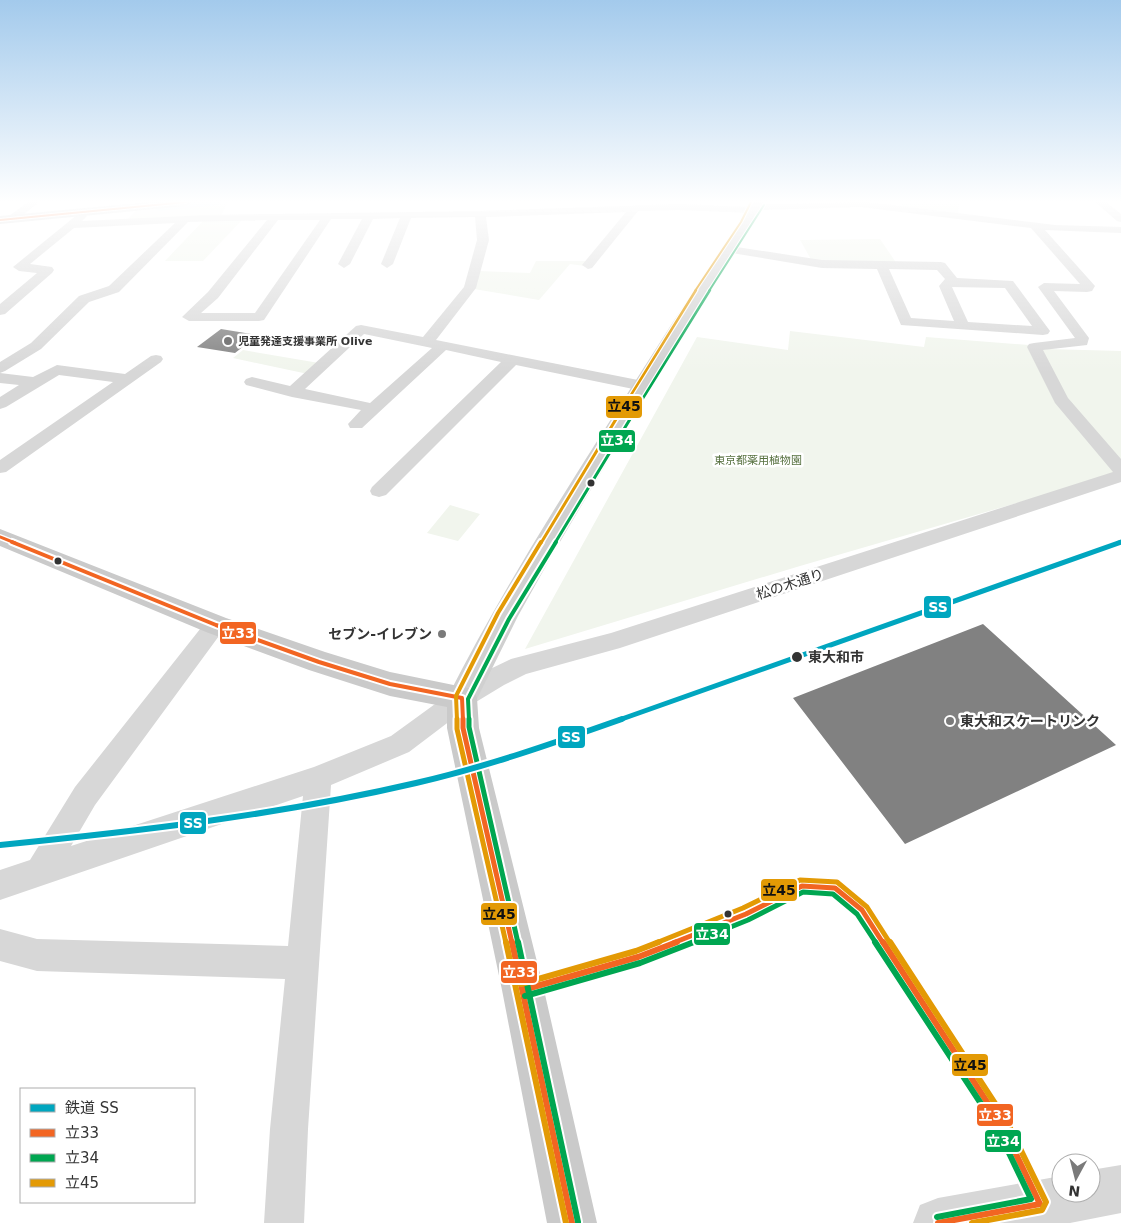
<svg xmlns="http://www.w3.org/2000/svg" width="1121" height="1223" font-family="'DejaVu Sans','Noto Sans JP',sans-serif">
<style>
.green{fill:#f1f5ed}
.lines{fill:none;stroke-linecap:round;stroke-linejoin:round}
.canal{fill:#ddebf3;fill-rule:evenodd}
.building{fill:#818181}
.minor{fill:#d7d7d7;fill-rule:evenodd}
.tertiary{fill:#d7d7d7;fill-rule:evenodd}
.secondary{fill:#d0d0d0;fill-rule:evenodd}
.primary{fill:#cacaca;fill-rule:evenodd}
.bus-1-far4-casing{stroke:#fff;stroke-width:4}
.bus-1-far3-casing{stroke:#fff;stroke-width:6}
.bus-1-far2-casing{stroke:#fff;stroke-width:8}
.bus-1-far1-casing{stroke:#fff;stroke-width:9}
.bus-1-casing{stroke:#fff;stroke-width:10}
.bus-2-far5-casing{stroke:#fff;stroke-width:4}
.bus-2-far4-casing{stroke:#fff;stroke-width:5}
.bus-2-far3-casing{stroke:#fff;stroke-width:6}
.bus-2-far2-casing{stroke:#fff;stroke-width:8}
.bus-2-far1-casing{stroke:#fff;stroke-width:9}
.bus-2-casing{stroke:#fff;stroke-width:10}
.bus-3-far5-casing{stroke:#fff;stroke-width:4}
.bus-3-far4-casing{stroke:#fff;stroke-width:5}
.bus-3-far3-casing{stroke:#fff;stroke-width:6}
.bus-3-far2-casing{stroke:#fff;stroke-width:8}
.bus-3-far1-casing{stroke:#fff;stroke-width:9}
.bus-3-casing{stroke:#fff;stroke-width:10}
.bus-1-far4{stroke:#f26522;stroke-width:2}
.bus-1-far3{stroke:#f26522;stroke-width:3}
.bus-1-far2{stroke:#f26522;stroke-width:4}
.bus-1-far1{stroke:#f26522;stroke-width:5}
.bus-1{stroke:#f26522;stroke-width:6}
.bus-2-far5{stroke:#00a651;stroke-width:2}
.bus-2-far4{stroke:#00a651;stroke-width:2.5}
.bus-2-far3{stroke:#00a651;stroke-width:3}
.bus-2-far2{stroke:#00a651;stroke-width:4}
.bus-2-far1{stroke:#00a651;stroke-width:5}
.bus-2{stroke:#00a651;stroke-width:6}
.bus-3-far5{stroke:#e39a05;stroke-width:2}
.bus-3-far4{stroke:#e39a05;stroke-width:2.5}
.bus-3-far3{stroke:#e39a05;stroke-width:3}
.bus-3-far2{stroke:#e39a05;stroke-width:4}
.bus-3-far1{stroke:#e39a05;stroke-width:5}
.bus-3{stroke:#e39a05;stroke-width:6}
.rail-1-far2-casing{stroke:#fff;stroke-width:7}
.rail-1-far1-casing{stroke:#fff;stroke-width:9}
.rail-1-casing{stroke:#fff;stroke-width:10}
.rail-1-far2{stroke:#00a6bf;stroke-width:4}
.rail-1-far1{stroke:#00a6bf;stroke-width:5}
.rail-1{stroke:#00a6bf;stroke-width:6}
.poi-dot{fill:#7a7a7a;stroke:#fff;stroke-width:2}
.bus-dot{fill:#333;stroke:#fff;stroke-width:2}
.labels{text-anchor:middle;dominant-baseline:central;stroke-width:5;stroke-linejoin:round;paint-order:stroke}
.far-poi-label{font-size:11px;font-weight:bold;fill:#333;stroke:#fff;text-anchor:start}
.far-park-label{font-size:11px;fill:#56703f;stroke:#fff}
.street-label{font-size:14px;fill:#333;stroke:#fff}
.poi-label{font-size:14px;font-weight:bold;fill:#333;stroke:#fff;text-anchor:end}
.stop-label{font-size:14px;font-weight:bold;fill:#333;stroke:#fff;text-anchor:start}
.line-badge{stroke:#fff;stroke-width:2}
.badge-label{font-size:14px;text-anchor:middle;font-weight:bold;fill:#fff}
.pale-badge-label{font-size:14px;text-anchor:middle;font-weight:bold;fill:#111}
</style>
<rect width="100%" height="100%" fill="#fff"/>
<path class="green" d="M228,202L221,216L126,221L136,211Z
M910,202H959L958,215L903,208L898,205Z
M205,219H243L203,261H165Z
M880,239L897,264L812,261L800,240Z
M536,261H589L585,266L570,264L539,300L474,289L479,271L530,273Z
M790,331L924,347L926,337L1029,345L1120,473L800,566L525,649L697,337L788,350Z
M1047,349L1121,351V461L1065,400L1040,351Z
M243,350L319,363L308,374L233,358Z
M450,505L480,514L458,541L427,533Z"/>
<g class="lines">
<path class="canal" d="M191,202H223L218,205L159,211L154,208L159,205Z"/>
</g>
<path class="building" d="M221,329L258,335L235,353L197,347Z
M983,624L1116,745L905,844L793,698Z"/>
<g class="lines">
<path class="minor" d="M28,202H39L17,220H9L8,218L9,216Z
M868,202L1055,225L1121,227V233L1045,230L1095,286L1092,291L1087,292L1054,291L1089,338L1087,345L1043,350L1068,398L1121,459V482L620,648L526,674L504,685L471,705L409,752L331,785L308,1129L304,1223H264L270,1129L285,979L37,971L0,961V929L37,939L288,946L303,796L0,900V870L30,860L75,787L208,619L216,616L224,619L227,625L95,805L71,846L314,767L391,736L453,691L486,671L511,659L611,633L1113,472L1055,403L1027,347L1029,344L1034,343L1075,338L1038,287L1044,283L1080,284L1031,228L861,207L759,210L754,213L678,210L638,211L592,268L588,269L582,265L626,212L486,217L489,240L476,288L436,340L643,381L649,383L651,386L649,389L643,391L516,365L386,495L379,497L372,495L370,491L372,487L501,362L446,350L362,428H350L348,424L361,410L292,397L246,385L244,382L246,379L252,377L290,386L356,326L361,325L423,337L464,287L477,240L475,217L411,218L393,264L387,268L381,264L400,218L373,219L350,264L344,268L338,264L362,219H331L264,320L259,321H189L182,317L208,292L267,220L188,222L119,292L89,302L41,349L5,371L0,373V362L31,343L79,296L109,286L175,223L74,228L30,264L52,267L54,270L52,273L5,314L0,315V304L37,273L19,271L13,267L78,214L82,213L87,216L82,221L206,215L480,211L678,204L751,207L756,204ZM278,220H320L255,313H201L218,298ZM364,334L432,348L370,403L305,389Z
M1095,202H1106L1121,214V222L1117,221Z
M730,246L822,260L941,262L945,263L957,278L1013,281L1050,331L1048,334L1043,335L901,325L877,269L822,268L726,252L724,250L726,248ZM889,269L937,270L945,279L939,286L954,321L911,318ZM952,287L1005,288L1032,326L968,322Z
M156,355L161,356L163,359L161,362L6,472L0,473V460L113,382L59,375L6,407L0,409V397L19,385L0,383V373L33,377L57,365L125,374L151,356Z"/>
<path class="tertiary" d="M1121,1165V1213L1070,1223H913L920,1205L938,1198L1061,1176V1193H1091V1170Z"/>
<path class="secondary" d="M752,202H764L753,225L691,320L551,557L518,616L473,707L462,711L451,707L447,698C513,568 595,445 673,322C699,282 729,244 752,202Z"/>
<path class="primary" d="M149,202H192L186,206L0,224V216Z
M0,529L226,618L325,652L390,672L473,689L477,698L479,728L544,990L597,1223H547L502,990L447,728V707L390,696L309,670L206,632L0,546Z"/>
<g class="bus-1-far4-casing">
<path id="bus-1-far4" d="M0,220L186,202"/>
</g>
<g class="bus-1-far3-casing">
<path id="bus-1-far3" d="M0,537L15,543"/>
</g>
<g class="bus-1-far2-casing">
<path id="bus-1-far2" d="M12,542L216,625L319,662L390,684L462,698L463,720"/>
</g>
<g class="bus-1-far1-casing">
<path id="bus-1-far1" d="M463,719V728L512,943
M673,943L746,914L802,886L835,888L862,910L883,943"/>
</g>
<g class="bus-1-casing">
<path id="bus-1" d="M512,942L572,1223
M883,942L1002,1125L1040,1204L938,1223
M523,990L638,957L677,942"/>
</g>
<g class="bus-2-far5-casing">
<path id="bus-2-far5" d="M709,291L764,205"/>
</g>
<g class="bus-2-far4-casing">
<path id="bus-2-far4" d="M640,403L710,290"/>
</g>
<g class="bus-2-far3-casing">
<path id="bus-2-far3" d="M555,543L641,401"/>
</g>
<g class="bus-2-far2-casing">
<path id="bus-2-far2" d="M469,720L468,699L509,619L556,542"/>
</g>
<g class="bus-2-far1-casing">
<path id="bus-2-far1" d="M469,719V727L518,943
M691,943L748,920L803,892L833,894L857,914L876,943"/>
</g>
<g class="bus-2-casing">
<path id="bus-2" d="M518,942L578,1222
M875,942L997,1128L1031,1199L937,1217
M525,996L640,963L694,942"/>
</g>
<g class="bus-3-far5-casing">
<path id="bus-3-far5" d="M695,291L741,222L751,202"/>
</g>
<g class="bus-3-far4-casing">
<path id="bus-3-far4" d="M626,403L696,290"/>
</g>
<g class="bus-3-far3-casing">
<path id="bus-3-far3" d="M541,543L627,401"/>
</g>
<g class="bus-3-far2-casing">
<path id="bus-3-far2" d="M457,720L456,696L498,613L541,542"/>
</g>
<g class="bus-3-far1-casing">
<path id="bus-3-far1" d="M457,719V729L506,943
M656,943L743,908L800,880L837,882L867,907L890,943"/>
</g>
<g class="bus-3-casing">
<path id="bus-3" d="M506,942L566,1223
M890,942L1007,1122L1046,1202L1042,1210L972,1223
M521,984L636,951L659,942"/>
</g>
<use href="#bus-1-far4" class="bus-1-far4"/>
<use href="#bus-1-far3" class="bus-1-far3"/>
<use href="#bus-1-far2" class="bus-1-far2"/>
<use href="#bus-1-far1" class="bus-1-far1"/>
<use href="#bus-1" class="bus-1"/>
<use href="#bus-2-far5" class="bus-2-far5"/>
<use href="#bus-2-far4" class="bus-2-far4"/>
<use href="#bus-2-far3" class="bus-2-far3"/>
<use href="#bus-2-far2" class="bus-2-far2"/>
<use href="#bus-2-far1" class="bus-2-far1"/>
<use href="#bus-2" class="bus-2"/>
<use href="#bus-3-far5" class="bus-3-far5"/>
<use href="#bus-3-far4" class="bus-3-far4"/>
<use href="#bus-3-far3" class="bus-3-far3"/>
<use href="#bus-3-far2" class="bus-3-far2"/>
<use href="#bus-3-far1" class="bus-3-far1"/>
<use href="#bus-3" class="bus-3"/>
<g class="rail-1-far2-casing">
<path id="rail-1-far2" d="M1118,543L1121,542"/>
</g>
<g class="rail-1-far1-casing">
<path id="rail-1-far1" d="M619,720L1121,542"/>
</g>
<g class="rail-1-casing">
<path id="rail-1" d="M0,845C140,831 279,815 416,783C486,767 554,743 622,719"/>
</g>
<use href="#rail-1-far2" class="rail-1-far2"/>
<use href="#rail-1-far1" class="rail-1-far1"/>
<use href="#rail-1" class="rail-1"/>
</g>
<linearGradient id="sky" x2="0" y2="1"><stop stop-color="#a3caec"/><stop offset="0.54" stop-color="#fff"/><stop offset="1" stop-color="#fff" stop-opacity="0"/></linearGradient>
<rect width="1121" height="373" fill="url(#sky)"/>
<g class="poi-dot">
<circle cx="228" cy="341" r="5"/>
<circle cx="442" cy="634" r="5"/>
<circle cx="950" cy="721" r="5"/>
</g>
<g class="bus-dot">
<circle cx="591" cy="483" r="4.5"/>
<circle cx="58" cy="561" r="4.5"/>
<circle cx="797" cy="657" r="6"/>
<circle cx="728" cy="914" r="4.5"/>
</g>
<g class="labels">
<g class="far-poi-label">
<text x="238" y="341">児童発達支援事業所 Olive</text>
</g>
<g class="far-park-label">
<text x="758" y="460">東京都薬用植物園</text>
</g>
<g class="street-label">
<text transform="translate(790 584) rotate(-18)">松の木通り</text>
</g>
<g class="poi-label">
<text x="432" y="634">セブン-イレブン</text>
<text x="960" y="721" text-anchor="start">東大和スケートリンク</text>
</g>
<g class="stop-label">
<text x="808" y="657">東大和市</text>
</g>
</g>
<g class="line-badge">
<rect x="605" y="395" width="38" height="24" rx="5" fill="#e39a05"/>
<rect x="598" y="429" width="38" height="24" rx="5" fill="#00a651"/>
<rect x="923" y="595" width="29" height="24" rx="5" fill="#00a6bf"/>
<rect x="219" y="621" width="38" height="24" rx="5" fill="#f26522"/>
<rect x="557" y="725" width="29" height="24" rx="5" fill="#00a6bf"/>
<rect x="179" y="811" width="28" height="24" rx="5" fill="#00a6bf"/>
<rect x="760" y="878" width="38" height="24" rx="5" fill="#e39a05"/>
<rect x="480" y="902" width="38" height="24" rx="5" fill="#e39a05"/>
<rect x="693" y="922" width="38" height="24" rx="5" fill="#00a651"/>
<rect x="500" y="960" width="38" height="24" rx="5" fill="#f26522"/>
<rect x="951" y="1053" width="38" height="24" rx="5" fill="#e39a05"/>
<rect x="976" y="1103" width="38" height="24" rx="5" fill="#f26522"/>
<rect x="984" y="1129" width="38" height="24" rx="5" fill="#00a651"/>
</g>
<g class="badge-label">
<text x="617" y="445">立34</text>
<text x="938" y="612">SS</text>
<text x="238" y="638">立33</text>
<text x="571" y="742">SS</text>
<text x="193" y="828">SS</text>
<text x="712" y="939">立34</text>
<text x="519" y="977">立33</text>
<text x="995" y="1120">立33</text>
<text x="1003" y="1146">立34</text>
</g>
<g class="pale-badge-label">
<text x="624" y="411">立45</text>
<text x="779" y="895">立45</text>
<text x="499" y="919">立45</text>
<text x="970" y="1070">立45</text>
</g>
<rect x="20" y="1088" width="175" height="115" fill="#ffffff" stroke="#adadad"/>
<rect x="30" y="1104" width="25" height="8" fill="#00a6bf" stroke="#adadad"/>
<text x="65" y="1113" font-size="15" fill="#333333">鉄道 SS</text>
<rect x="30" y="1129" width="25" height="8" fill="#f26522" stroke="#adadad"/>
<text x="65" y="1138" font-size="15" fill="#333333">立33</text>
<rect x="30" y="1154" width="25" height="8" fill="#00a651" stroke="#adadad"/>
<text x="65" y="1163" font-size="15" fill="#333333">立34</text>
<rect x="30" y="1179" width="25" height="8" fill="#e39a05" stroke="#adadad"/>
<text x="65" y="1188" font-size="15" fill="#333333">立45</text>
<g transform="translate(1076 1178) rotate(187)"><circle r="24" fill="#ffffff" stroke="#adadad"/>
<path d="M0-4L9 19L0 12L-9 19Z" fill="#7a7a7a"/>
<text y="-8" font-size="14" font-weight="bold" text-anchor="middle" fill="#333333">N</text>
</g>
</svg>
